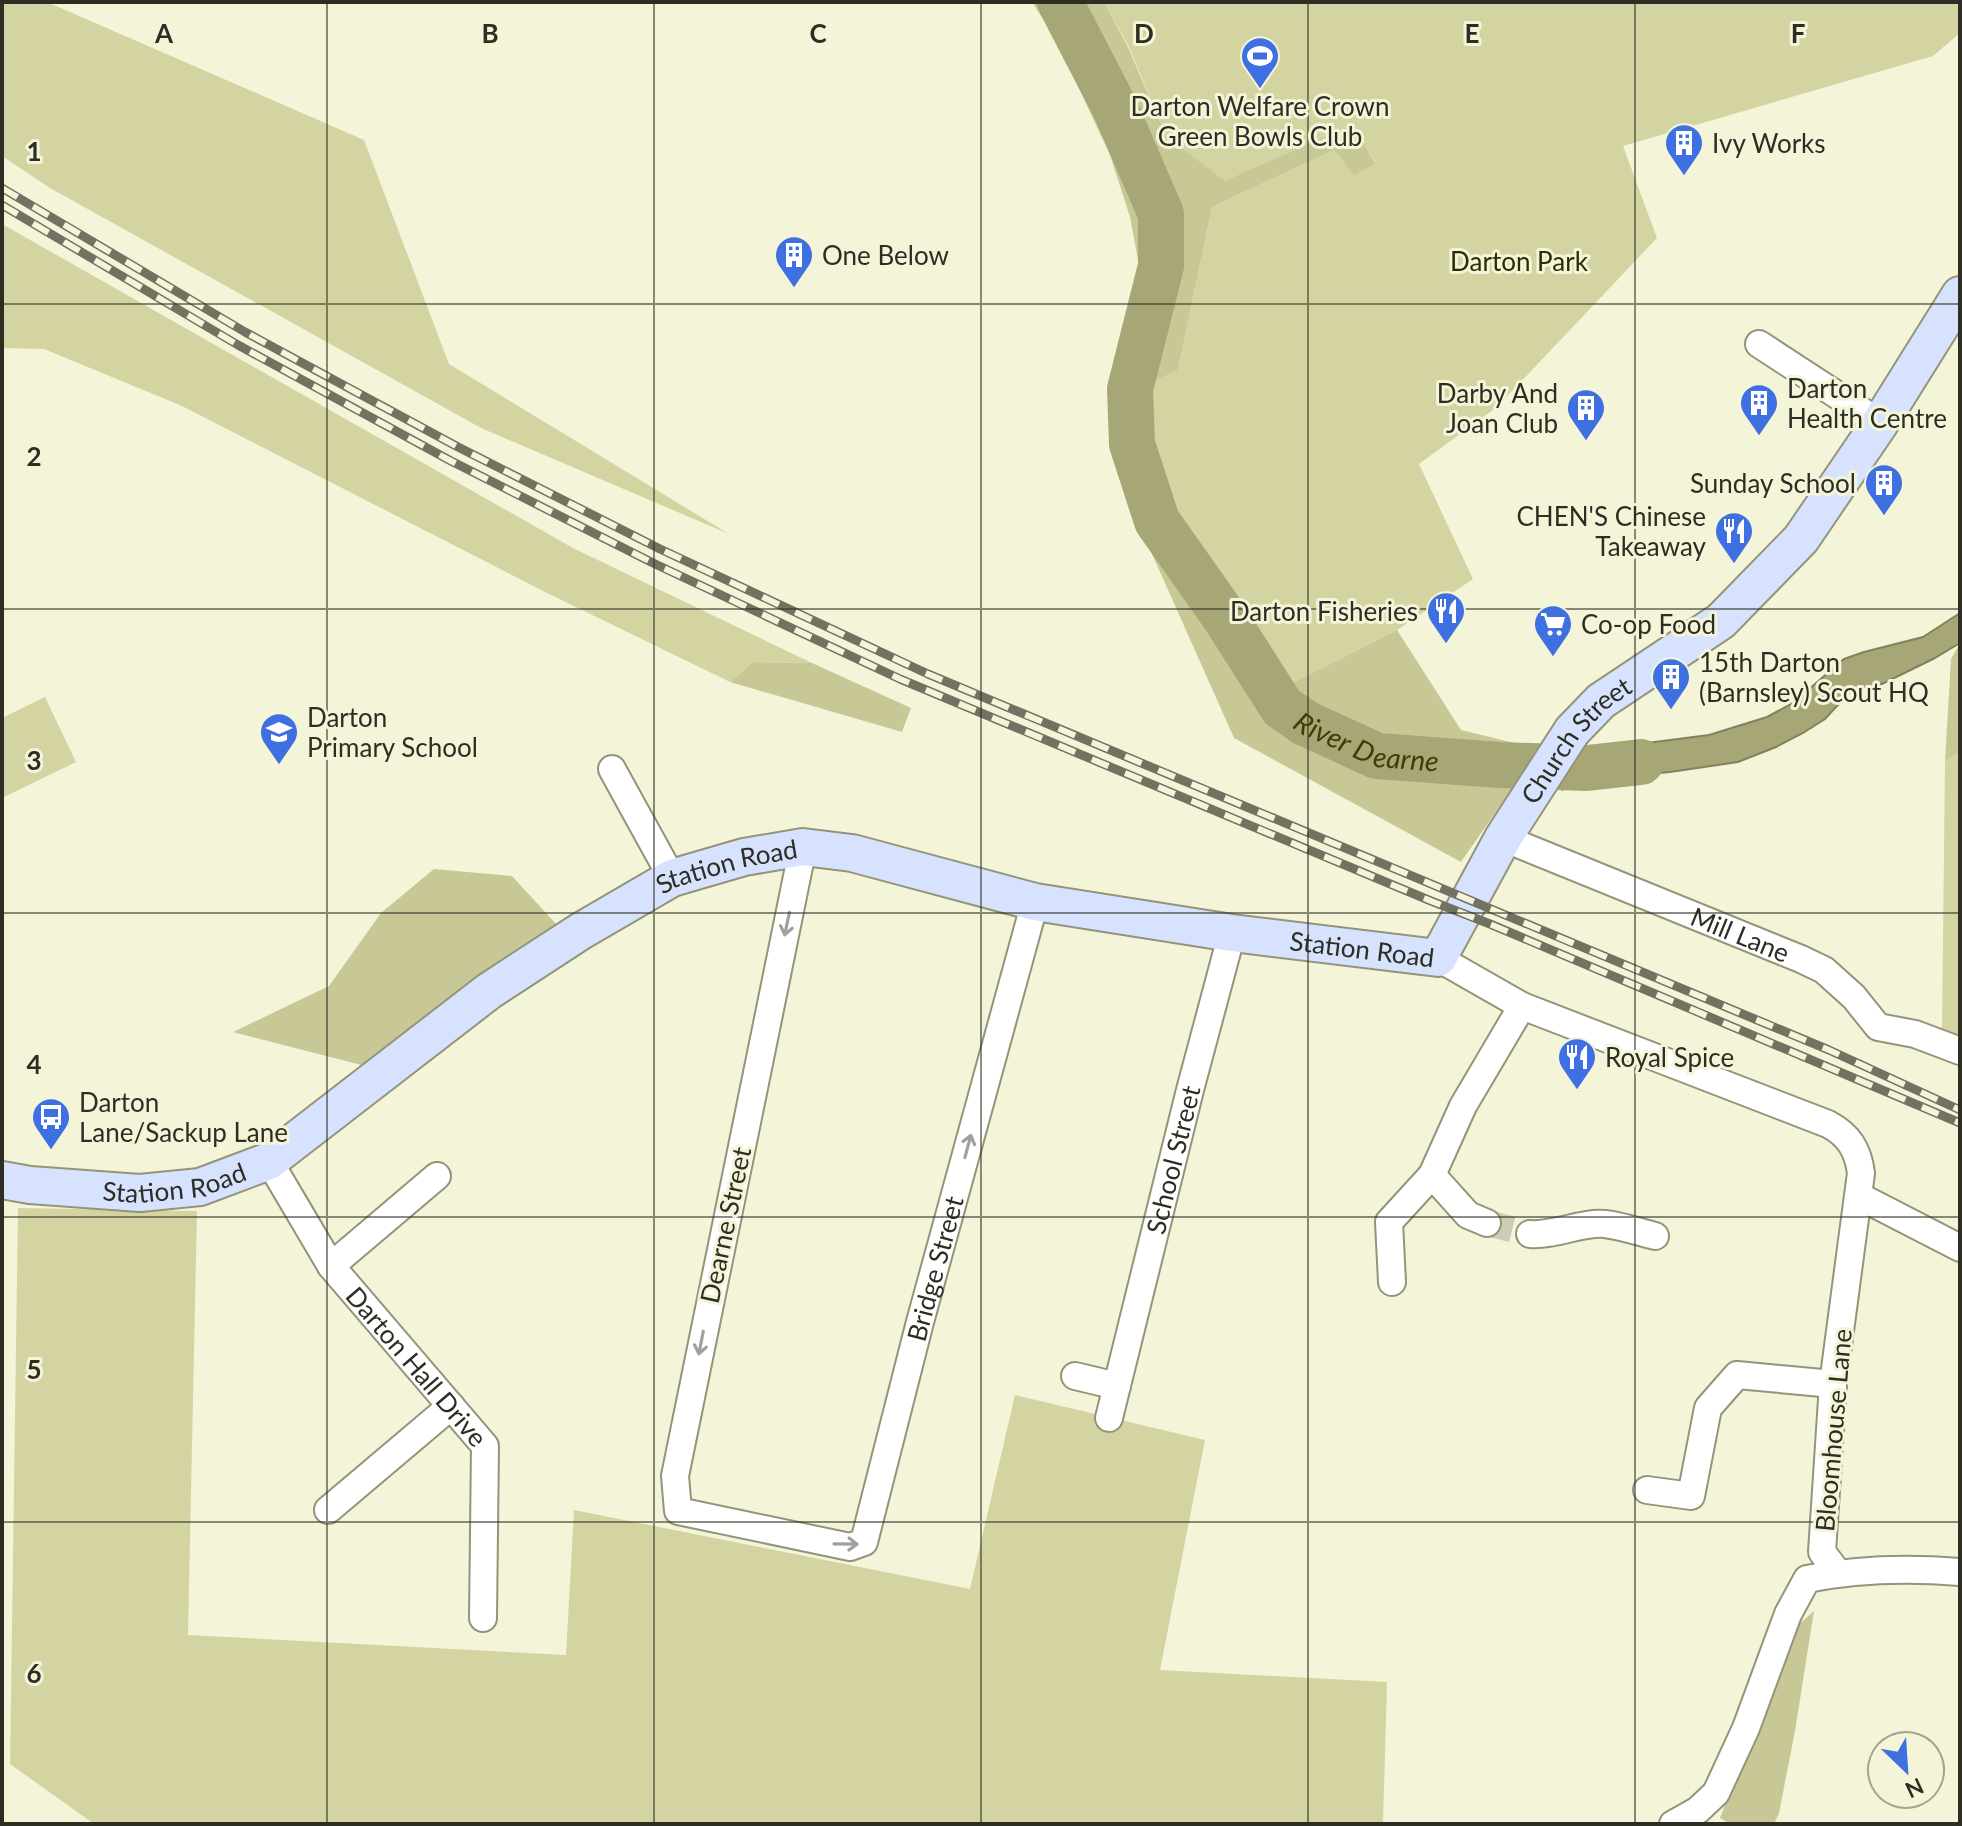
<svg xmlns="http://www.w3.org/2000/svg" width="1962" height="1826" font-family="Lato,sans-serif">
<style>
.green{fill:#d4d4a3}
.forest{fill:#c8c897}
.water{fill:#a6a676;stroke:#82825d;stroke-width:2}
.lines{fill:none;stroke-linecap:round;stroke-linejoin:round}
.river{stroke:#a6a676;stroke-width:46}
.minor-tunnel{stroke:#cccdb4;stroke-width:26;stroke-dasharray:26 13;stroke-linecap:butt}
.minor-casing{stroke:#94947a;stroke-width:30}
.secondary-casing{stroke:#94947a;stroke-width:40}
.minor{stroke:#fff;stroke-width:26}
.secondary{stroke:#d7e3fe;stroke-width:36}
.rail-casing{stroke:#727262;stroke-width:9}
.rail{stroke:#f4f5d8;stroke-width:6;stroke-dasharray:18;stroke-linecap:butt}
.oneway{stroke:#a0a09c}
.grid{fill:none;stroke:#2d2d23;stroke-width:2;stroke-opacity:0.55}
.labels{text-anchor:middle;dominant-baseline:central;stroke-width:6;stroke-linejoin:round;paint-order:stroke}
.poi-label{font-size:26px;fill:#2d2d23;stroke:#f4f5d8;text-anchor:start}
.park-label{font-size:26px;fill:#2d2c04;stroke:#f4f5d8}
.street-label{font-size:26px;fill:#2d2d23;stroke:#f4f5d8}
.water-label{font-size:28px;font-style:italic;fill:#3f3d00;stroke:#f4f5d8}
.grid-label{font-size:26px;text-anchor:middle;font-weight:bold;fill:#2d2d23;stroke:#f4f5d8;stroke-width:6;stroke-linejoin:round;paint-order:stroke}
</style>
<rect width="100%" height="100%" fill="#f4f5d8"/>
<path class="green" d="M2,2H47L364,140L449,364L729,534L481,428L50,188L2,156Z
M1104,2H1960V33L1933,56L1623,146L1657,238L1497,407L1419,464L1473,579L1397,630L1292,683L1169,518L1147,444L1153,382L1178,370L1212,207L1334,150L1354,176L1375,162L1351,126L1225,182L1166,136L1129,47Z
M2,224L573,548L812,663L753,662L730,682L543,591L182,406L44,349L2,348Z
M45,697L76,762L2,798V718Z
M1960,752V1038L1942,1031L1945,761Z
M18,1208L197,1211L188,1635L566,1655L574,1510L970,1589L1015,1395L1205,1440L1160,1670L1387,1682L1383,1824H94L10,1764Z"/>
<path class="forest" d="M1032,2H1104L1128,47L1166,136L1225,181L1352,125L1375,163L1354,176L1334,150L1212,207L1178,370L1153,382L1147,444L1169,519L1292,683L1397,630L1461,730L1540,749L1461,862L1234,738L1124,491L1117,412L1142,282L1130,217L1110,155L1056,39Z
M1960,643V752L1945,761L1951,659Z
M753,662L812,663L911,708L902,732L730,682Z
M434,869L512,876L558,926L377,1069L233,1032L329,986L381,913Z
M1814,1611L1795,1731L1779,1813L1774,1824H1730L1720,1818L1790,1632Z"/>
<path class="water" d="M1960,613V643L1933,659L1880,685L1856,689L1849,693L1825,719L1803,733L1776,747L1738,762L1670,772L1588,780L1564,789L1597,746L1608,748L1709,735L1767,717L1793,703L1844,659L1864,652L1923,637Z"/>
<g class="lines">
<path class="river" id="s1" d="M1060,2L1116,110L1161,214V266L1130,389L1132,444L1157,521L1224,616L1282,707L1305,723L1377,756L1500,765L1587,768L1641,762"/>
<path class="minor-tunnel" d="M1487,1223L1530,1234"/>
<g class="minor-casing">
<g id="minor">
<path d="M1759,344L1880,423"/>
<path d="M612,769L672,878"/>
<path id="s2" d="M1503,838L1801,959L1824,970L1854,997L1878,1027L1915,1034L1960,1051"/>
<path id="s3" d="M803,847L675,1476L678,1511L850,1547L864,1542L920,1322L1035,902"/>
<path d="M1438,958L1522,1006L1828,1124C1849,1135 1858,1150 1861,1173L1833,1384L1822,1552L1838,1573"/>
<path id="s4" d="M269,1161L331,1266L485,1446L483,1618"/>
<path d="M1432,1175L1468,1215L1487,1223"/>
<path d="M1859,1196L1960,1248"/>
<path d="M1530,1234C1555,1236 1580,1222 1605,1224C1622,1226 1639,1232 1655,1236"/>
<path d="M331,1266L437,1176"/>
<path d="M1392,1282L1389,1222L1432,1175L1463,1106L1522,1006"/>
<path d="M1075,1376L1117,1386"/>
<path id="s5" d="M1109,1418L1190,1090L1232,933"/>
<path d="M1647,1490L1691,1496L1708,1408L1737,1375L1833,1384"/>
<path d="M328,1510L451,1406"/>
<path d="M1673,1824L1698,1810L1716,1793L1746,1728L1788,1614L1807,1579C1856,1569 1910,1568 1960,1572"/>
</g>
</g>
<g class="secondary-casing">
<g id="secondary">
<path id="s6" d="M2,1180L30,1185L140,1193L200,1187L269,1161L489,991L581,931L672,878L744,857L803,847L852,853L1035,902L1232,933L1438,958L1503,838L1572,731L1601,701L1721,621L1801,539L1880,423L1960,295"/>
</g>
</g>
<use href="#minor" class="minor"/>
<use href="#secondary" class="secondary"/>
<g class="rail-casing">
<path id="rail" d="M2,188L245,332L458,447L660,549L928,674L1829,1050L1960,1110
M2,205L238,345L451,461L653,563L900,679L1431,901L1490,924L1960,1123"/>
</g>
<use href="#rail" class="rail"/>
</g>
<defs><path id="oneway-shaft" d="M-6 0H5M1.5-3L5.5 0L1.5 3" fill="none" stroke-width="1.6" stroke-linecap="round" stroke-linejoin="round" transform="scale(2)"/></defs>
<g class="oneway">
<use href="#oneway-shaft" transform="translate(787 924) rotate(102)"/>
<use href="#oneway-shaft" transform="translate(968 1146) rotate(-75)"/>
<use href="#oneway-shaft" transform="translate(701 1343) rotate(101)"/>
<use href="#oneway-shaft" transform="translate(846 1544) rotate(1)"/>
</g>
<path class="grid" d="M327,2V1824M654,2V1824M981,2V1824M1308,2V1824M1635,2V1824M2,304H1960M2,609H1960M2,913H1960M2,1217H1960M2,1522H1960"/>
<defs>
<g id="stadium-pin" transform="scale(2)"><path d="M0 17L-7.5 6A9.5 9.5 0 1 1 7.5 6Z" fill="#3f70e1" stroke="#f4f5d8"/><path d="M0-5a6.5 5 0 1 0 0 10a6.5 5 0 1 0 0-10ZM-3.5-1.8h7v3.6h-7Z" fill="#fff"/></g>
<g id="building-pin" transform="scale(2)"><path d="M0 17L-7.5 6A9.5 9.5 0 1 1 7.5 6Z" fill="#3f70e1" stroke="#f4f5d8"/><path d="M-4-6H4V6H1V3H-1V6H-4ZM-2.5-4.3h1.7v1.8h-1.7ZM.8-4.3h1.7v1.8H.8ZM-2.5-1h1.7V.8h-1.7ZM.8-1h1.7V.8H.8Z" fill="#fff"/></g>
<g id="restaurant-pin" transform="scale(2)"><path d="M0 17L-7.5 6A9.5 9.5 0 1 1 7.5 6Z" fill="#3f70e1" stroke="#f4f5d8"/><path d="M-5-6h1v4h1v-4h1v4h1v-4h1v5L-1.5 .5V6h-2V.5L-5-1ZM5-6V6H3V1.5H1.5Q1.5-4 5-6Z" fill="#fff"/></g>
<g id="supermarket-pin" transform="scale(2)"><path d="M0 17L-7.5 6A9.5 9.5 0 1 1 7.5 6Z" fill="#3f70e1" stroke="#f4f5d8"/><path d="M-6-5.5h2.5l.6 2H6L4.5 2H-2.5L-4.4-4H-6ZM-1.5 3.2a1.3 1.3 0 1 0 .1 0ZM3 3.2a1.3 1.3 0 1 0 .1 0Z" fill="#fff"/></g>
<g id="school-pin" transform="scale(2)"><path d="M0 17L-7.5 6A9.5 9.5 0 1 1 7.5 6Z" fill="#3f70e1" stroke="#f4f5d8"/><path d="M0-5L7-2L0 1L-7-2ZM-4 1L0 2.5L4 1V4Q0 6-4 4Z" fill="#fff"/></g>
<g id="bus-pin" transform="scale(2)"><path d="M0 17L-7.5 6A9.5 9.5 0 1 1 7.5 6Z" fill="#3f70e1" stroke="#f4f5d8"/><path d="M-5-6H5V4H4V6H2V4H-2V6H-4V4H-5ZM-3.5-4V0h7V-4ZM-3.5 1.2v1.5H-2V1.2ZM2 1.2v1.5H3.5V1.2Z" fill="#fff"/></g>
</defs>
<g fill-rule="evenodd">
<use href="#stadium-pin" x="1260" y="56"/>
<use href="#building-pin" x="1684" y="143"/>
<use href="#building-pin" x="794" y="255"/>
<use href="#building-pin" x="1759" y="403"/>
<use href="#building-pin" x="1586" y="408"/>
<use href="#building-pin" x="1884" y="483"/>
<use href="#restaurant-pin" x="1734" y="531"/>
<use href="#restaurant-pin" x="1446" y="611"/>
<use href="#supermarket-pin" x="1553" y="624"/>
<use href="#building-pin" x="1671" y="677"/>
<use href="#school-pin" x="279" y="732"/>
<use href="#restaurant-pin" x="1577" y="1057"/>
<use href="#bus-pin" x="51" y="1117"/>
</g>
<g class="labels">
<g class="poi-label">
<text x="1260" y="106" text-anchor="middle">Darton Welfare Crown<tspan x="1260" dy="30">Green Bowls Club</tspan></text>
<text x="1712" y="143">Ivy Works</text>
<text x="822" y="255">One Below</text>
<text x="1787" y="388">Darton<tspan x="1787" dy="30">Health Centre</tspan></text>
<text x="1558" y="393" text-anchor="end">Darby And<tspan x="1558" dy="30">Joan Club</tspan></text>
<text x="1856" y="483" text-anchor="end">Sunday School</text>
<text x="1706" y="516" text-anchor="end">CHEN'S Chinese<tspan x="1706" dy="30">Takeaway</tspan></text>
<text x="1418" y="611" text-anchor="end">Darton Fisheries</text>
<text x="1581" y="624">Co-op Food</text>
<text x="1699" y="662">15th Darton<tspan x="1699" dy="30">(Barnsley) Scout HQ</tspan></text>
<text x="307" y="717">Darton<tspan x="307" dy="30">Primary School</tspan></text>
<text x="1605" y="1057">Royal Spice</text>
<text x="79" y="1102">Darton<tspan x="79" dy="30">Lane/Sackup Lane</tspan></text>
</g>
<g class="park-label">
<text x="1519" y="261">Darton Park</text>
</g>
<g class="street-label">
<text stroke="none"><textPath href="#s6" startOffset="1806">Church Street</textPath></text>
<text stroke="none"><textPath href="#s6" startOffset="822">Station Road</textPath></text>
<text stroke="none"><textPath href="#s2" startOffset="256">Mill Lane</textPath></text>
<text stroke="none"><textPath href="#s6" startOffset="1470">Station Road</textPath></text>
<text stroke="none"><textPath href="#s5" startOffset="266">School Street</textPath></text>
<text stroke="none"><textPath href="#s6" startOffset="174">Station Road</textPath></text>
<text transform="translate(725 1225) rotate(-78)">Dearne Street</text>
<text stroke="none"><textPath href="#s3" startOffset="1150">Bridge Street</textPath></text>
<text stroke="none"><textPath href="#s4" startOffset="254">Darton Hall Drive</textPath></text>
<text transform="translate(1833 1430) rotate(-85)">Bloomhouse Lane</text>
</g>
<g class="water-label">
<text stroke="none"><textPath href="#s1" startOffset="868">River Dearne</textPath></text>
</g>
</g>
<g class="grid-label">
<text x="164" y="43">A</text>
<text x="490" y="43">B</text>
<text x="818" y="43">C</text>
<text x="1144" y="43">D</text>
<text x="1472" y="43">E</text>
<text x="1798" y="43">F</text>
<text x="34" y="161">1</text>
<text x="34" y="466">2</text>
<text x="34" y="770">3</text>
<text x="34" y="1074">4</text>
<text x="34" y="1379">5</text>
<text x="34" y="1683">6</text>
</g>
<rect width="1962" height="1826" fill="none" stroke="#2d2d23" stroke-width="8"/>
<g transform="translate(1906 1770) rotate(155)"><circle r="38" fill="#f4f5d8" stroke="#a4a590" stroke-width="2"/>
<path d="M0-6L14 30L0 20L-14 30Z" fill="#3f70e1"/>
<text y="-12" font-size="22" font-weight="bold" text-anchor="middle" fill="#2d2d23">N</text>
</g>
</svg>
